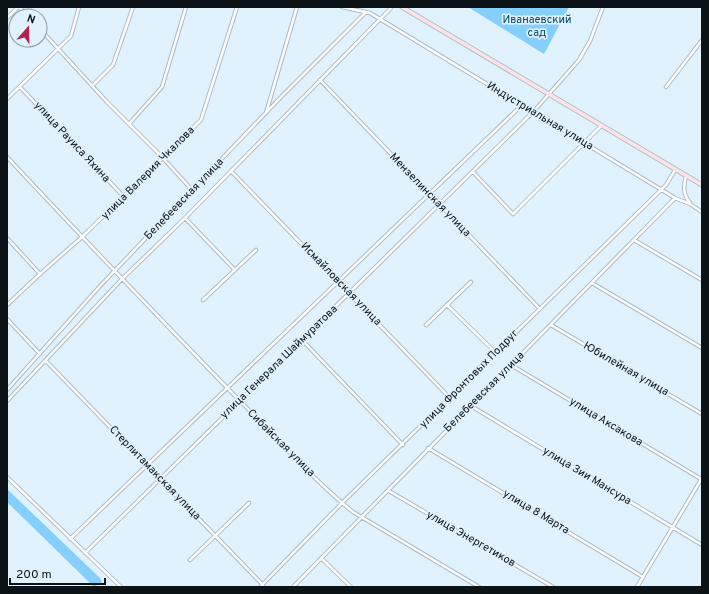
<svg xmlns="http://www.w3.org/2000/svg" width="709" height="594" font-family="Overpass,sans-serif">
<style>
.green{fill:#84cffd}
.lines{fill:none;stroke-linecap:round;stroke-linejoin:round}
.street-casing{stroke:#aabbc6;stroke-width:4.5}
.secondary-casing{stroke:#aabbc6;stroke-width:5.5}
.street{stroke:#fff;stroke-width:2.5}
.secondary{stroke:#fde3e7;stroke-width:3.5}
.labels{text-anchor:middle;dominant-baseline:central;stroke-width:3.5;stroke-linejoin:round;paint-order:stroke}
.park-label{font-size:11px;fill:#004a6c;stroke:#e0f2fe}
.street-label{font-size:11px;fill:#0c1316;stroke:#e0f2fe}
</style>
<rect width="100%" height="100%" fill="#e0f2fe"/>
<path class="green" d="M468,7H569L544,54Z
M7,489L100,578L102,582L94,587L7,502Z"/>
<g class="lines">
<g class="street-casing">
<path id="street" d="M19,7L28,16
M342,7L370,13L675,198L690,204L702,212
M7,18L18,7
M40,29L107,102L162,157L192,190
M320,80L540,309
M92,86L113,65L133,7
M20,87L124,197
M666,87L702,40
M7,99L71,36L79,7
M266,113L297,7
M129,124L162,87L186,7
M7,157C84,239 162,321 241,402C278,439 312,479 353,512L479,587
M231,171L450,398
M473,172L513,214L601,126
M686,176C683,187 683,194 690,203
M185,218L235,270
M7,238L40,274
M634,240L702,280
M592,283L702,348
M203,300L256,250
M7,305L40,274L82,237L201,120L237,7
M447,305L496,353
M7,319L40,354
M426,325L471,282
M551,325L702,414
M302,340L403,445
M46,361L263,585
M511,365L701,479
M7,390L101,285L281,97L366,12
M7,401L122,279L185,218L392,7
M471,406L702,545
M428,448L643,577
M7,477L121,587
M389,491L553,587
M70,539L523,104
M85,553L534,111L579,60L590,41L603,7
M321,558L351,587
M190,560L249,503
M260,587L342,503L666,185L675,170
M293,587L675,198
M637,587L702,478"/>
</g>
<g class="secondary-casing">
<path id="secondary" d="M402,7L702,185"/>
</g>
<use href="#street" class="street"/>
<use href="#secondary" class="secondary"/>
</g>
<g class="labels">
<g class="park-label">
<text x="537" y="20">Иванаевский<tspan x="537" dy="13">сад</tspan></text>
</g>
<g class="street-label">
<text transform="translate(540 116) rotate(31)">Индустриальная улица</text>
<text transform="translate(72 142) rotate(47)">улица Рауиса Яхина</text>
<text transform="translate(148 173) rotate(-45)">улица Валерия Чкалова</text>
<text transform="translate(430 195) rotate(46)">Мензелинская улица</text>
<text transform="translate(184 199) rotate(-46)">Белебеевская улица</text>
<text transform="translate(341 284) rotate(46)">Исмайловская улица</text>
<text transform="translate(279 362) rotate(-44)">улица Генерала Шаймуратова</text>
<text transform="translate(626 369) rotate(30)">Юбилейная улица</text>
<text transform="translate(469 379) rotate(-45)">улица Фронтовых Подруг</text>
<text transform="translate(484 392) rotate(-45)">Белебеевская улица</text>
<text transform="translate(606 422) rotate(31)">улица Аксакова</text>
<text transform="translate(281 443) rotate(45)">Сибайская улица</text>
<text transform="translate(155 473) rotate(46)">Стерлитамакская улица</text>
<text transform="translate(587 476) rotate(31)">улица Зии Мансура</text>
<text transform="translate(536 512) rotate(31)">улица 8 Марта</text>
<text transform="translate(471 539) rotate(30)">улица Энергетиков</text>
</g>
</g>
<rect width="709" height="594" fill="none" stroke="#0c1316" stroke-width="16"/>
<g transform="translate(28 28) rotate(20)"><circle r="19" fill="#e0f2fe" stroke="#8b99a1"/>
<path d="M0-3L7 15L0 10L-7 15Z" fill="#b3224f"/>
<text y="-6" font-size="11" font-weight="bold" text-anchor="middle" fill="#0c1316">N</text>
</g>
<path d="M10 578v6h95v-6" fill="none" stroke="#0c1316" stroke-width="2"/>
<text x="16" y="578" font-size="12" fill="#0c1316" stroke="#e0f2fe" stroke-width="3" paint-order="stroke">200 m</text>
</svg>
